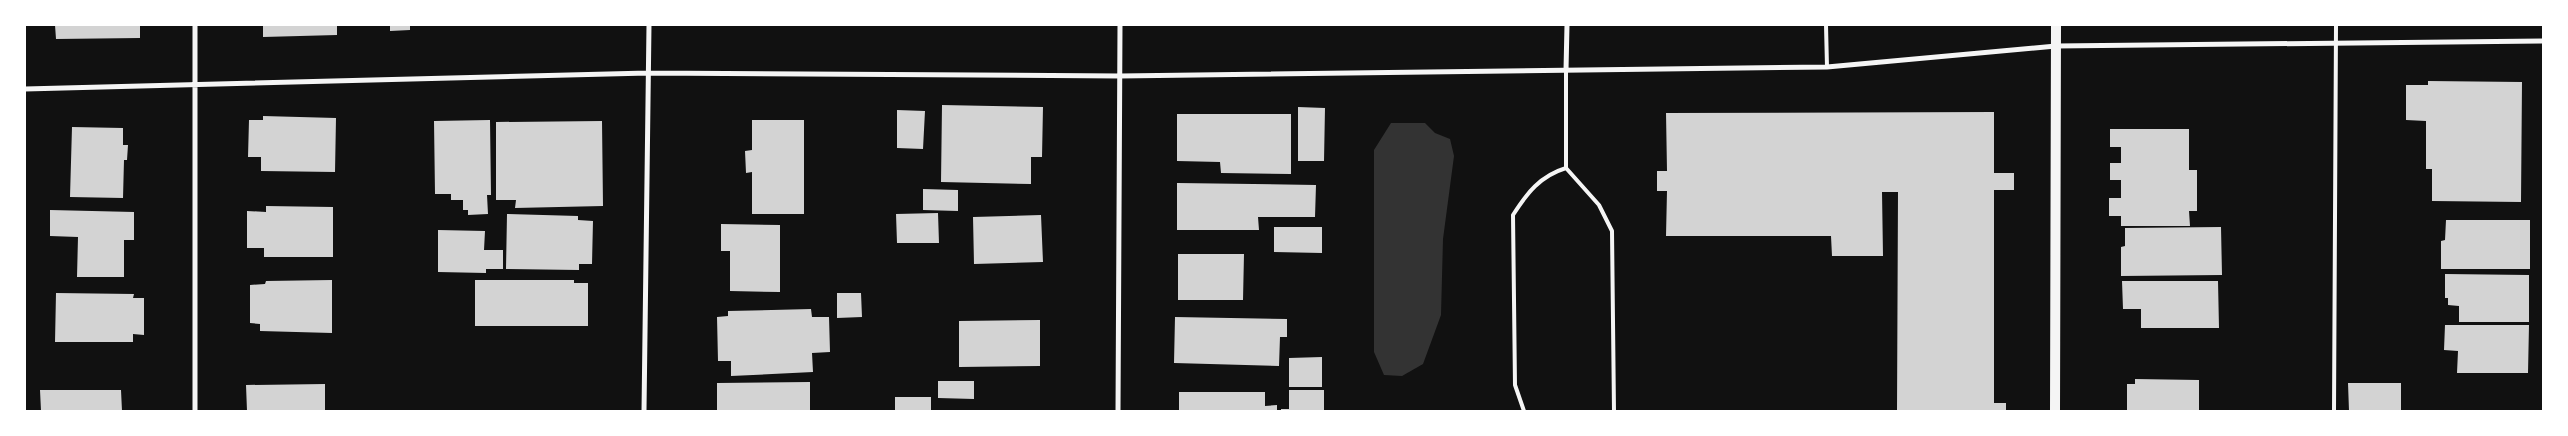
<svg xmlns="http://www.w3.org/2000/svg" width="2568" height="436" font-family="Ubuntu,sans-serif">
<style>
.water{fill:#333}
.building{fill:#d3d3d3}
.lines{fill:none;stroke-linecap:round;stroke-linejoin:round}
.service{stroke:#f5f5f5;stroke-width:4}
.minor{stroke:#f5f5f5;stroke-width:5}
.secondary{stroke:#f5f5f5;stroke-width:10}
</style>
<rect width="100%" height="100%" fill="#111"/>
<path class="water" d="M1391,123H1425L1435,133L1450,139L1454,156L1443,239L1441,315L1423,364L1402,376L1384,375L1374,352V150Z"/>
<path class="building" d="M55,25H140V38L56,39Z
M263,25H337V35L263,37Z
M390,25H410V30L390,31Z
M2428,81L2522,82L2521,202L2432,201V169H2426V121L2406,120V85H2428Z
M942,105L1043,107L1042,157H1031V184L941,182Z
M1298,107L1325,108L1324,161H1298Z
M897,110L925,111L923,149L897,148Z
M1994,112V173H2014V190H1994V403H2006V411H1897L1898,192H1882L1883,256H1832L1831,236H1666L1667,191H1657V171H1667L1666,113Z
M1177,114H1291V174L1221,173L1220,162L1177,161Z
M263,116L336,118L335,172L261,171V157H248L249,120H263Z
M490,120L491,195H487L488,214L468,215V210H463V200H451V194H435L434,121Z
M752,120H804V214H752V172L746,173L745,151L752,150Z
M602,121L603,206L515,208L516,200H496V122Z
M72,127L123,128V145H128L127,160H124L123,198L70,197Z
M2110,129H2189V170H2197V211H2189L2190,226H2121V216H2109V198H2121V180H2110V163H2121V147H2110Z
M1177,183L1316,185L1315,217H1258L1259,230H1177Z
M923,189L958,190V211L923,210Z
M266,206L333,207V257H264V248H247V211L266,212Z
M50,210L134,212V240H124V277H77L78,237L50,236Z
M938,213L939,243H897L896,214Z
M507,214L578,216V220L593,221L592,264H579V270L506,269Z
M1041,215L1043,262L974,264L973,217Z
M2446,220H2530V269H2441V241L2445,240Z
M721,224L780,225V292L730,291V251H721Z
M1274,227H1322V253L1274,252Z
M2221,227L2222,275L2121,276V247L2125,246V228Z
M438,230L485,231L484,250H503V269H486V273L438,272Z
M1178,254H1244L1243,300H1178Z
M2445,274L2529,275V322H2459V306L2448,305V298H2445Z
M332,280V333L260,331V324L250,323V285L265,284L266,281Z
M475,280H574V283H588V326H475Z
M2122,281H2218L2219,328H2141V309H2123Z
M56,293L134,294L133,298H144V335L133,334V342H55Z
M837,293H861L862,317L837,318Z
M811,309L812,317H829L830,352L812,353L813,372L731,376V361H718L717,317L728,316V311Z
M1175,317L1287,319V337H1280L1279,366L1174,363Z
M1040,320V366L959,367V321Z
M2445,325H2529L2528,373H2457L2458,351L2444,350Z
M1322,357V387H1289V358Z
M2135,379L2199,380V411H2127V384H2135Z
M938,381H974V399L938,398Z
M810,382V411H717V383Z
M2348,383H2401V411H2349Z
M325,384V411H247L246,385Z
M40,390H121L122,411H41Z
M1289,390H1324V411H1281V409H1289Z
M1179,392H1265V406L1277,405V411H1179Z
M895,397H931V411H895Z"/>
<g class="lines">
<path class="service" d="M1826,25L1827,67
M1566,70V168L1599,205L1612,231L1614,411
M1524,411L1515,385L1513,215C1527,193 1540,176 1566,168
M2334,411L2336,25"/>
<path class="minor" d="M1566,70L1567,25
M25,89L648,73L1120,76L1827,67L2056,46L2543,41
M195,411V25
M644,411L649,25
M1118,411L1120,25"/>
<path class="secondary" d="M2055,411L2056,25"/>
</g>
<rect width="2568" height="436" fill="none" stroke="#ffffff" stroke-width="52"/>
</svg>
